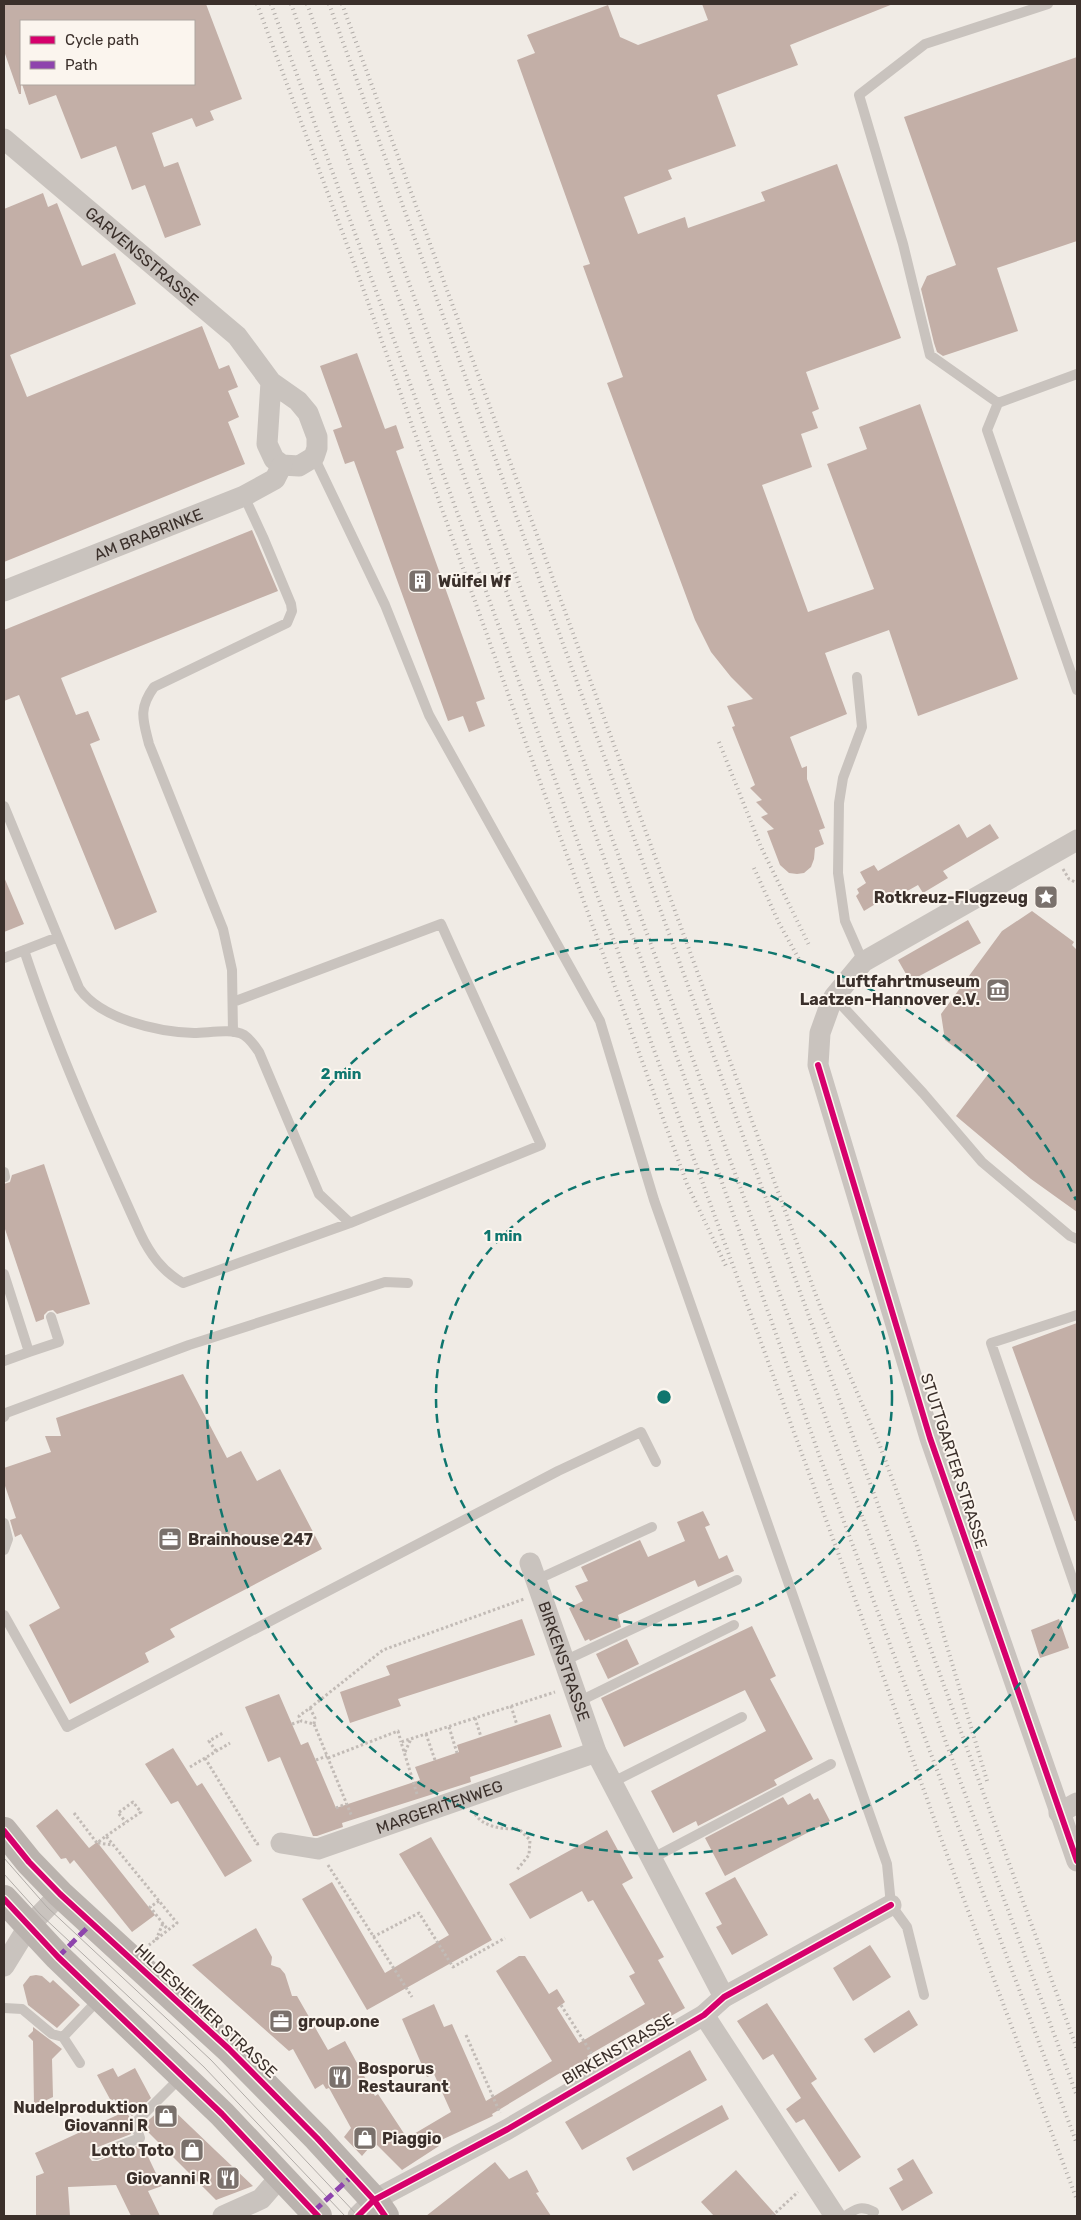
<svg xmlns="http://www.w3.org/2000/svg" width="1081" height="2220" font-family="Rubik,sans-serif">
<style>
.building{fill:#c3afa7}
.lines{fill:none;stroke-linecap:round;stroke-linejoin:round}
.path{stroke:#c2bbb6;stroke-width:3;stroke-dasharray:2.5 2.5;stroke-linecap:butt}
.lane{stroke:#c9c3be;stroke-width:10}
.street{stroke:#c9c3be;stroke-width:21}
.secondary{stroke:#bab3ae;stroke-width:28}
.tram{stroke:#b1aca8;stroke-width:1}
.rail{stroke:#b1aca8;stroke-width:4;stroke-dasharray:1 4;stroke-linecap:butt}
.quiet{stroke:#8e44ad;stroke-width:5;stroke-dasharray:10 5;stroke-linecap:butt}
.cycleway-casing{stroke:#fbf5ee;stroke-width:9}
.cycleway{stroke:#d6006c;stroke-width:6}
.ring{fill:none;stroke:#0f766e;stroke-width:2.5;stroke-dasharray:9 6}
.labels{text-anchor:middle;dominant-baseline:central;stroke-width:4;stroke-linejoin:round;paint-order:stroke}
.street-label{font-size:16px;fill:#3b302b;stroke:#fbf5ee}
.poi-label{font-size:16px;font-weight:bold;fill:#3b302b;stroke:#fbf5ee;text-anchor:start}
.centre{fill:#0f766e;stroke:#fbf5ee;stroke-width:2.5}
.ring-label{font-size:15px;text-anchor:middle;font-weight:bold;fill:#0f766e;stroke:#fbf5ee;stroke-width:4;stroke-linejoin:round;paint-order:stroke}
</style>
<rect width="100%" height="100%" fill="#f0ebe5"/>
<path class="building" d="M4,4H206L242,99L210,111L214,120L196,127L192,118L152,133L164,167L178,162L201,225L165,238L145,185L132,190L116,146L81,159L56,95L29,105L22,84H194V21H21V94H19L4,51Z
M702,4H893L790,45L798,65L717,95L736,146L668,170L672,179L624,197L638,234L685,217L688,228L765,201L761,192L837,164L901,338L806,372L819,409L812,412L818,428L801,434L812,467L762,485L808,612L874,589L827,464L867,449L859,427L920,404L1018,679L918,716L889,630L825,653L847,714L790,737L802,768L807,766V779L825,828L819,830L824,844L815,848L814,859L811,867L804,873L797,874L789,873L780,865L767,831L774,829L761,817L768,814L756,802L762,800L750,788L755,785L732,727L735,726L727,706L753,699L731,677L711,652L695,620L607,383L623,377L583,266L590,264L517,60L535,53L527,35L608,5L620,37L638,45L708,20Z
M1077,57V241L997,268L1018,331L943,356L937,352L934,343L921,289L927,276L956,265L904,117Z
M43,193L48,207L57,203L82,266L115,253L136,304L10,355L27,397L202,326L219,369L229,365L238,387L228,391L239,417L228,422L245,464L4,562V209Z
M357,353L385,429L396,425L404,448L396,451L485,699L476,702L485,726L469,732L463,716L448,721L354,461L345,464L333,430L342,427L320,366Z
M252,530L278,591L61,678L76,715L88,711L100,740L90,744L157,912L115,930L19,695L4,701V630Z
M959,824L967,838L990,824L999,838L943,871L948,878L923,893L918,885L893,899L890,895L864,911L856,896L859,893L857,889L866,883L860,872L874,865L878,871Z
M4,877L24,924L4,932Z
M1032,911L1074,942L1072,945L1077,950V1212L1031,1179L956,1116L989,1073L945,1040L941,1014L1002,931Z
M968,920L981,943L910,981L898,960Z
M44,1164L90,1304L57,1314L53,1310L48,1311L44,1315V1319L36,1322L4,1226V1184L10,1182L12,1175Z
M1077,1323V1521H1075L1012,1347Z
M183,1374L227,1458L241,1451L257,1481L280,1469L322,1549L170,1629L175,1637L145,1653L149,1662L70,1704L29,1625L60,1608L21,1534L15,1537L10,1520L16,1518L4,1483V1468L51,1452L45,1436H61L56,1418Z
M703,1511L710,1525L705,1527L719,1559L727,1555L734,1571L698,1587L695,1580L618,1615L621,1627L590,1641L589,1639L585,1641L569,1608L583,1601L575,1586L588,1581L581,1567L640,1540L648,1557L685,1541L677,1522Z
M522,1619L535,1655L398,1699L401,1706L350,1723L340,1692L390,1675L386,1666Z
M1059,1619L1069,1648L1040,1658L1031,1630Z
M752,1626L776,1676L770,1679L813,1759L774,1780L777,1785L698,1826L696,1821L673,1833L651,1791L766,1731L745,1690L624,1747L601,1698Z
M627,1639L639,1664L608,1679L596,1654Z
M279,1694L301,1745L308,1742L336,1808L420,1780L415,1767L459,1752L457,1745L550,1714L562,1747L470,1777L471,1782L342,1823L343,1827L317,1836H313L280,1757L268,1762L245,1707Z
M173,1748L197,1786L202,1783L252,1861L225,1877L178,1801L171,1804L145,1764Z
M810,1793L814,1800L818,1798L830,1821L725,1876L705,1838L783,1797L788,1805Z
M57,1809L89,1848L97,1842L155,1915L132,1932L74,1860L70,1864L66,1858L61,1859L36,1826Z
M607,1830L633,1878L622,1884L664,1957L658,1960L685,2008L657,2024L653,2018L587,2056L590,2060L562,2077L560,2073L492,2114L493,2116L437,2142L439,2146L402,2170L374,2142L362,2156L344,2137L351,2128L329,2088L326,2089L323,2084L315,2089L293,2049L289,2051L192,1965L256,1928L272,1957L271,1965L280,1968L285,1974L292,1996H297L328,2050L345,2041L375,2096L378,2094L407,2138L451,2112L434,2074L427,2077L402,2019L434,2004L444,2027L452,2024L486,2101L552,2061L496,1971L519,1956H525L549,1994L557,1989L565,2002L557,2008L579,2043L645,2004L629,1976L635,1973L593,1900L588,1902L582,1891L530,1919L509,1884Z
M431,1837L492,1940L367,2010L302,1899L332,1882L385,1973L449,1935L399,1854Z
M735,1877L768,1935L732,1955L716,1927L722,1924L705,1893Z
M870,1945L891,1977L853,2001L833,1968Z
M36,1975L42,1976L50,1983L53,1980L80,2005L57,2028L28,2005L23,1985L30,1976Z
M767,2003L817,2079L811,2083L861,2157L839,2172L804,2119L796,2123L786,2109L801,2098L773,2054L763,2060L737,2021Z
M909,2010L918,2025L874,2053L864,2039Z
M33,2027L62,2049L52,2059L53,2097L34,2106L33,2041L28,2036L33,2031Z
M690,2050L707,2080L582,2150L565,2122Z
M113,2068L118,2077L135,2068L151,2098L132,2116L114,2099L111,2101L97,2075Z
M167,2104L215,2150L253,2186L216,2200L144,2128L143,2125Z
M722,2105L729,2119L633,2171L626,2158Z
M126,2111L130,2118L128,2125L131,2134L93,2149L89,2157L92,2161H98L142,2144L162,2186L148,2191L160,2216H131L116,2185L68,2187L70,2216H36V2176L44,2173L35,2153Z
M913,2159L933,2193L902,2211L889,2188L903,2180L897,2169Z
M495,2162L509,2179L527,2170L539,2192L536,2193L551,2216H426Z
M736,2170L777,2216H714L701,2202Z"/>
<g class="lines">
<path class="path" d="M1063,869L1069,879L1077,883
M511,1706L517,1725
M310,1708L383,1650L524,1599
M475,1718L481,1737
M292,1724L301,1721
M314,1724L315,1718L310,1708L299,1716L301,1721L314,1724L352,1817
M449,1727L457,1753
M426,1734L435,1760
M216,1751L209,1741L223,1733
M405,1752L411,1739
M205,1758L257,1844L261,1843
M328,1758L398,1731L401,1742
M316,1760L327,1756
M190,1767L230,1743
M417,1794L401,1742L555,1692
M336,1808L346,1804
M74,1813L97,1843L106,1836L177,1923L149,1945
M475,1814C484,1828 504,1829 519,1829L530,1840L529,1855L516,1871
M106,1836L141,1812L133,1802L118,1813L126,1822
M98,1843L113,1845
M328,1865L412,1997
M159,1901L150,1907L168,1930
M373,1937L419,1913L453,1967L505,1938
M156,1940L163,1923
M561,2005L594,2057
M466,2035L500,2113
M772,2216L798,2192"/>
<path class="lane" d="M1077,374L998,403L987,430L1077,690
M998,403L930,355L903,244L859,95L925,44L1048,4
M314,457L385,605L429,715L600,1021L654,1200L887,1864L891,1905L907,1927L924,1995
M857,677L862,727L843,778L839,803L838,873L845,921L863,962
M4,806L79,988C100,1019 158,1032 194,1033C209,1033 231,1028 244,1035C250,1039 255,1046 259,1052L319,1194L350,1223
M24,950C56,1047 98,1140 140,1233C150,1254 162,1271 183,1283L350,1223L541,1145L441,924L233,1002
M4,958L58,937
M834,997L923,1093L982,1162L1070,1236L1077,1239
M233,1032L232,970L223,929L149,744C143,720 138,709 154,687L287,623L292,611L291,604L263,537L244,496
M4,1172L5,1177
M4,1274L29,1352L4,1361
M1077,1315L991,1343L1077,1592
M29,1352L59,1342L51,1317
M4,1417L6,1413L189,1345L385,1282L408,1283
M4,1523L8,1539L4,1550
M536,1580L652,1527
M4,1615L67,1727L558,1471L641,1432L656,1462
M564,1661L737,1580
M578,1702L734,1625
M611,1783L742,1717
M651,1859L831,1764
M4,2008L22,2009L52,2034L63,2037
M80,2063L63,2037L100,1998
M96,2155L140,2138L135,2123L181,2077
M845,2216C855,2209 861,2205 874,2212"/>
<g class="street">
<path id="s1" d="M4,139L237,336L271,382L298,401L308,413L317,437V448L314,457L299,466L282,465L274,459L267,444L271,382"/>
<path id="s2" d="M4,591L244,496L275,479L282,465"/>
<path d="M1077,840L863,962L834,997L829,1008L820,1033L818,1065L930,1438L1077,1861"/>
<path id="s3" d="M530,1563L596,1752L724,1997"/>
<path d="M1059,1813L1077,1803"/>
<path id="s4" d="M281,1843L318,1849L596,1752"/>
<path d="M4,1966L28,1927L60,1894"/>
<path d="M704,2015L835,2216"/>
<path d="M223,2216L261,2199L281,2176"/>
<path d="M358,2216L374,2200L508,2129L704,2015L724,1997L891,1905"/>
</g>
<path class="secondary" d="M4,1831L29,1862L60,1894L229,2049L317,2138L374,2200L385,2216
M4,1899L58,1957L222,2114L318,2216"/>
<path class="tram" d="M4,1858L47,1907L211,2060L358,2216
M4,1874L40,1914L204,2067L345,2216"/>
<path class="rail" d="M257,4L355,266L511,702L687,1184L726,1266
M271,4L877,1659L946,1852L1077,2200
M291,4L693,1101L822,1463L1077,2144
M307,4L706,1095L1077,2096
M329,4L1077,2049
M342,4L820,1306L880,1446L918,1549L988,1784
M719,742L761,847L809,945
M754,868L779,923L800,961"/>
<path class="quiet" d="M58,1957L92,1923
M314,2211L351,2177"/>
<g class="cycleway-casing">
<path id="cycleway" d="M818,1065L930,1438L1077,1861
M4,1831L29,1862L60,1894L229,2049L317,2138L374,2200L385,2216
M4,1899L58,1957L222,2114L318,2216
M358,2216L374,2200L508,2129L704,2015L724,1997L891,1905"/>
</g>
<use href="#cycleway" class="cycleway"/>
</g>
<g class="ring">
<circle cx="664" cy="1397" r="228"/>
<path d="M1076 1594A457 457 0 1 1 1076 1200"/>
</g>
<defs>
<g id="building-square" transform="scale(1.25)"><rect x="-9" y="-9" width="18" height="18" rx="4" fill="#7a716c" stroke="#fbf5ee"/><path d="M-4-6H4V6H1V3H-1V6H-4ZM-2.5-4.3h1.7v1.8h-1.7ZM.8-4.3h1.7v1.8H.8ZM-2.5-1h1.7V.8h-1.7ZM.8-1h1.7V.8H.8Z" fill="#fff"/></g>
<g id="sight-square" transform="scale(1.25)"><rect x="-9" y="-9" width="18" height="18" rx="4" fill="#7a716c" stroke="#fbf5ee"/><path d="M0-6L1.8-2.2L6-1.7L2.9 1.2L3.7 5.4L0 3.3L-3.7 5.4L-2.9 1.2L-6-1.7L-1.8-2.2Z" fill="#fff"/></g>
<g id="museum-square" transform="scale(1.25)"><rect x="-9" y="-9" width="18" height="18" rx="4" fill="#7a716c" stroke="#fbf5ee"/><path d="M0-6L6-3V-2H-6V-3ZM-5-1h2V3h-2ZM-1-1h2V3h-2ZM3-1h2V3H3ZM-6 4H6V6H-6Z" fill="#fff"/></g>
<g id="office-square" transform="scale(1.25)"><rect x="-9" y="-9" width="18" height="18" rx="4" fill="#7a716c" stroke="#fbf5ee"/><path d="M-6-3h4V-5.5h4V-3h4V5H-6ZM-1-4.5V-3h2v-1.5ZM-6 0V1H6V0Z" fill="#fff"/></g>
<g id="restaurant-square" transform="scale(1.25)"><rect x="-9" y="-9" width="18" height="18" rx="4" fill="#7a716c" stroke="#fbf5ee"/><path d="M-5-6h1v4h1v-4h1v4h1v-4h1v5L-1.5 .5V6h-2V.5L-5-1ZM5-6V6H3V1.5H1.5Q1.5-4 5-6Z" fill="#fff"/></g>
<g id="shop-square" transform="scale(1.25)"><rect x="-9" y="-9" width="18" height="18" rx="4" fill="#7a716c" stroke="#fbf5ee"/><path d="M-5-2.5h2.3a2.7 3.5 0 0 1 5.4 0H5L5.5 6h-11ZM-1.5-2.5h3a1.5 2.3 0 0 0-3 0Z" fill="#fff"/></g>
</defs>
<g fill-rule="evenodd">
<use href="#building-square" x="420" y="581"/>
<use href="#sight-square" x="1046" y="897"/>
<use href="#museum-square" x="998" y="990"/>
<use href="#office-square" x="170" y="1539"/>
<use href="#office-square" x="281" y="2021"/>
<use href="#restaurant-square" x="340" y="2077"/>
<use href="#shop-square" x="166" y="2116"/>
<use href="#shop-square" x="365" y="2138"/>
<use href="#shop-square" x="192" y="2150"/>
<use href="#restaurant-square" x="228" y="2178"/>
</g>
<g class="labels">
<g class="street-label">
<text stroke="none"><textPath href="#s1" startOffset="181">GARVENSSTRASSE</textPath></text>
<text stroke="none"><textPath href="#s2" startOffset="155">AM BRABRINKE</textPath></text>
<text transform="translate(954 1461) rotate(72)">STUTTGARTER STRASSE</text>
<text stroke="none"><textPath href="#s3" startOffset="104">BIRKENSTRASSE</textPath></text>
<text stroke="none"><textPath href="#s4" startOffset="166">MARGERITENWEG</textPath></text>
<text transform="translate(206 2011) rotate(43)">HILDESHEIMER STRASSE</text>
<text transform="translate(618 2049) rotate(-30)">BIRKENSTRASSE</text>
</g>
<g class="poi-label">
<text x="438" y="581">Wülfel Wf</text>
<text x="1028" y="897" text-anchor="end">Rotkreuz-Flugzeug</text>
<text x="980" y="981" text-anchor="end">Luftfahrtmuseum<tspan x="980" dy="18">Laatzen-Hannover e.V.</tspan></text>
<text x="188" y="1539">Brainhouse 247</text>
<text x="298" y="2021">group.one</text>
<text x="358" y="2068">Bosporus<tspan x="358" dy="18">Restaurant</tspan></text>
<text x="148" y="2107" text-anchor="end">Nudelproduktion<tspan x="148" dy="18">Giovanni R</tspan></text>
<text x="382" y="2138">Piaggio</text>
<text x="174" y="2150" text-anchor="end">Lotto Toto</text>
<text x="210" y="2178" text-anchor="end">Giovanni R</text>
</g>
</g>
<circle cx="664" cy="1397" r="8" class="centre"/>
<g class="ring-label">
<text x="341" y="1079">2 min</text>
<text x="503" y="1241">1 min</text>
</g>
<rect width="1081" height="2220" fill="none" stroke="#3b302b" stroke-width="10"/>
<rect x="20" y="20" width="175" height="65" fill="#fbf5ee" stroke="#aea6a0"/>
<rect x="30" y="36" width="25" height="8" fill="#d6006c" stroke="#aea6a0"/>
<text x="65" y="45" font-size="15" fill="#3b302b">Cycle path</text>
<rect x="30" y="61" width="25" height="8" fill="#8e44ad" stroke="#aea6a0"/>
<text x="65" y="70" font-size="15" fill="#3b302b">Path</text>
</svg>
